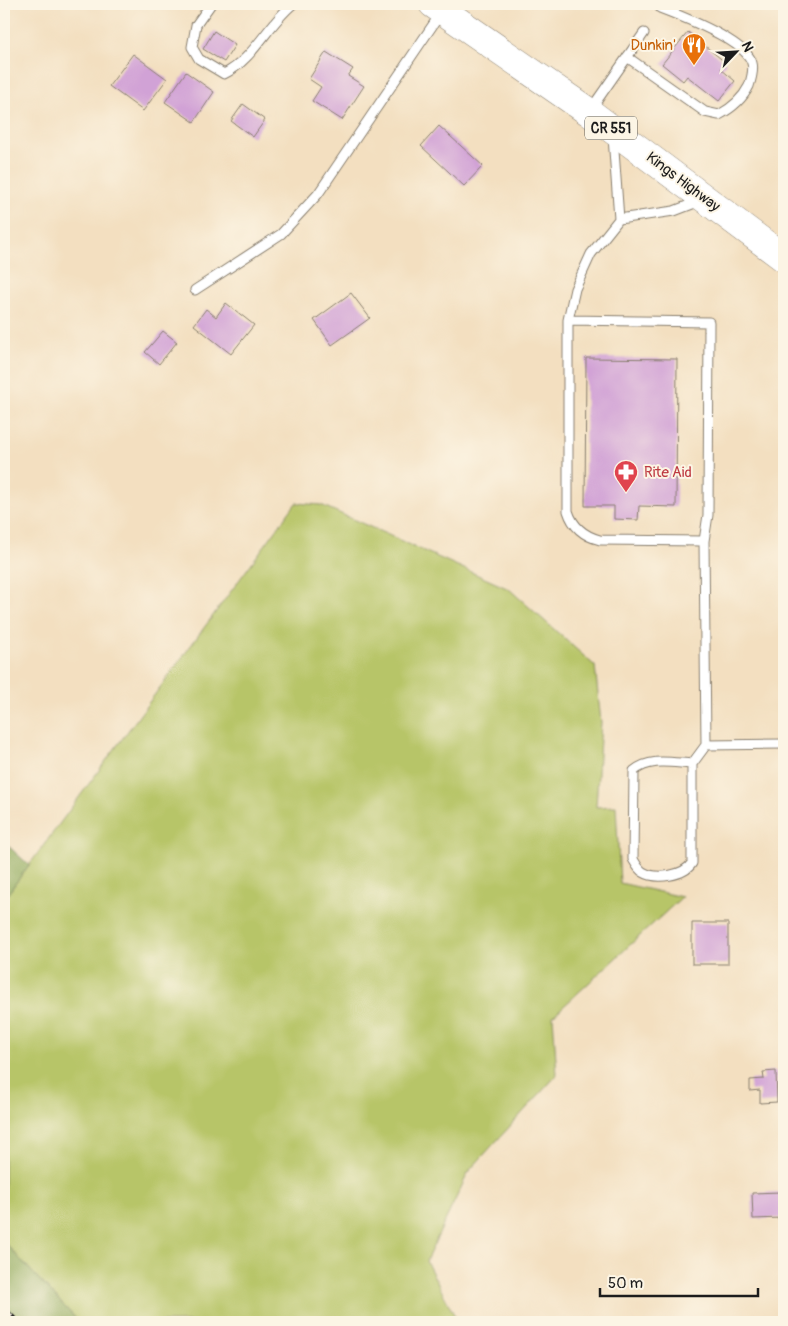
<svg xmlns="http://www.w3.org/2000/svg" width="788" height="1326" font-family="Pangolin,sans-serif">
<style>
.green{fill:#b7c568;stroke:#6a7042}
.forest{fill:#91aa5c;stroke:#56633c}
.building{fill:#d1a2d6}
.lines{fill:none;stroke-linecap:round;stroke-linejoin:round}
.lane-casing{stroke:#887e6e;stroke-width:11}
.primary-casing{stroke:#887e6e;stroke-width:29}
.lane{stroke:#fff;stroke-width:9}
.primary{stroke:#fff;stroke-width:28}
.rail-casing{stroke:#1c1c1c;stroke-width:5.5}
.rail{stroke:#fcf5e5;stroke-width:4;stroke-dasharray:11;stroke-linecap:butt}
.labels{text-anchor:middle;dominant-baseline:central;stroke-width:4;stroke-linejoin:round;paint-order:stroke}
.shield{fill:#fcf5e5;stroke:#5f5d58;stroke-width:1}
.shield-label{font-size:14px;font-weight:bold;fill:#1c1c1c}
.food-label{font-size:15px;fill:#c56008;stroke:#fcf5e5;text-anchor:end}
.street-label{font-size:15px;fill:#1c1c1c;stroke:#fcf5e5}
.health-label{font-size:15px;fill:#be3a42;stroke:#fcf5e5;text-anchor:start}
</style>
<rect width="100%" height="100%" fill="#fcf5e5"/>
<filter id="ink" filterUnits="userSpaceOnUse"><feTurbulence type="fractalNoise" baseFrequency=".02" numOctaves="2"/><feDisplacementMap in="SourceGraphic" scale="10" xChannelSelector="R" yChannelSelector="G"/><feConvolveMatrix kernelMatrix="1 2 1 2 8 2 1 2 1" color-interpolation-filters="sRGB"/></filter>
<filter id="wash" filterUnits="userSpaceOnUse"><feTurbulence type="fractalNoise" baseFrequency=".0096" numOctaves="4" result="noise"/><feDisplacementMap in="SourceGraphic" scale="20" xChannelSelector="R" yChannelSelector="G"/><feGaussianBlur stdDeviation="1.12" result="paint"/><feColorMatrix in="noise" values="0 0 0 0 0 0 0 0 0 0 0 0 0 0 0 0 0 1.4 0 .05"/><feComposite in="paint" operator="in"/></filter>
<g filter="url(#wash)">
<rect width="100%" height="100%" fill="#f3dfc0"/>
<path class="green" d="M296,503L321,505L509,589L595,666L601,722L596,807L616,806L620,883L682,897L553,1016L557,1075L469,1171L426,1261L458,1322H79L4,1242V899Z"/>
<path class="forest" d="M4,842L29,865L4,899Z
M4,1242L79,1322H4Z"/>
<g id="blocks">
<path class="building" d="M214,31L235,45L224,62L203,49Z
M688,32L726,63L721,69L735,81L719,101L687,76L683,81L662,64Z
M326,52L353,69L348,76L364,86L342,120L312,101L321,87L309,79Z
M133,54L167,79L143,111L109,86Z
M186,72L214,92L194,122L165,102Z
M243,104L265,120L253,137L231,121Z
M439,126L483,166L464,186L421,146Z
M351,293L370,318L332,345L314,320Z
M226,303L254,325L231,354L194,325L206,309L216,317Z
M163,331L177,342L159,364L145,352Z
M586,358L677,359L676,507L639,506L638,520L614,519V506H585Z
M692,923H728V964H692Z
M776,1071L777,1102L760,1103V1090L750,1091V1080L764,1079L763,1072Z
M781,1192L782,1218L753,1219L752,1193Z"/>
</g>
</g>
<g filter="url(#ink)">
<use href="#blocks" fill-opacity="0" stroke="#887e6e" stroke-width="1"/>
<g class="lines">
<g class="lane-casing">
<path id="lane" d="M211,4L196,25L192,47L199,59L224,74C253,60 268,24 293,4
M627,57L705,112L719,115C732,108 742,100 749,86C751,80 754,70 752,63C746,41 681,16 660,8
M591,109L644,33
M613,137L619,219
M700,201L674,211L619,219L591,254L575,289L568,320V511C573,527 584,536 600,540L704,541L706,745L784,744
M195,290L281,234L318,194L441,13
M568,320L709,322L708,515L704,541
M692,764C673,763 650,757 634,771L633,859C636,864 638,869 643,872C656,880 684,876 692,863V764L706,745"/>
</g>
<g class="primary-casing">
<path id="primary" d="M433,4L589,112L784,258"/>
</g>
<use href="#lane" class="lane"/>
<use href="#primary" class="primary"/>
<g class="rail-casing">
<path id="rail" d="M4,1309L17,1322"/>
</g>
<use href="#rail" class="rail"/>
</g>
</g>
<defs>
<g id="restaurant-pin" transform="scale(1.25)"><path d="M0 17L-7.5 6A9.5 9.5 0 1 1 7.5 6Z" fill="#e8710a" stroke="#fcf5e5"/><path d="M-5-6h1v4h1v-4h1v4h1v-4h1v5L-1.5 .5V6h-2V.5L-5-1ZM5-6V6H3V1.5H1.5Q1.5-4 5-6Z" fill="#fff"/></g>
<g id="pharmacy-pin" transform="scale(1.25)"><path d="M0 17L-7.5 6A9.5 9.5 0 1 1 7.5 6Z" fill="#e0444e" stroke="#fcf5e5"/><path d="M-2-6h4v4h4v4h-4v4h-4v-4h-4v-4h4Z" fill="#fff"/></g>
</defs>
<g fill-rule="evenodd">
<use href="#restaurant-pin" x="694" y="45"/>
<use href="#pharmacy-pin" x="626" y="472"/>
</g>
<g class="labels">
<rect class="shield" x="585" y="116.5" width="52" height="23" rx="4"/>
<g class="shield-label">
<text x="611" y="128">CR 551</text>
</g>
<g class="food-label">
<text x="676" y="45">Dunkin'</text>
</g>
<g class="street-label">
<text transform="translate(683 182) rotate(37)">Kings Highway</text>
</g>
<g class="health-label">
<text x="644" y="472">Rite Aid</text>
</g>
</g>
<rect width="788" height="1326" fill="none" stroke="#fcf5e5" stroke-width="20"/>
<g transform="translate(736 52) rotate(65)" stroke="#fcf5e5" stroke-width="4" paint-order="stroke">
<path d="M0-4L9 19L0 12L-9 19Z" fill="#1c1c1c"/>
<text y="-8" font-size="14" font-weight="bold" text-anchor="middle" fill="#1c1c1c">N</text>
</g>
<path d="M600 1288v8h158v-8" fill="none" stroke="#1c1c1c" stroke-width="2.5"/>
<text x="608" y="1288" font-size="15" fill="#1c1c1c" stroke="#fcf5e5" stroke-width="4" paint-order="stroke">50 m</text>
</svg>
